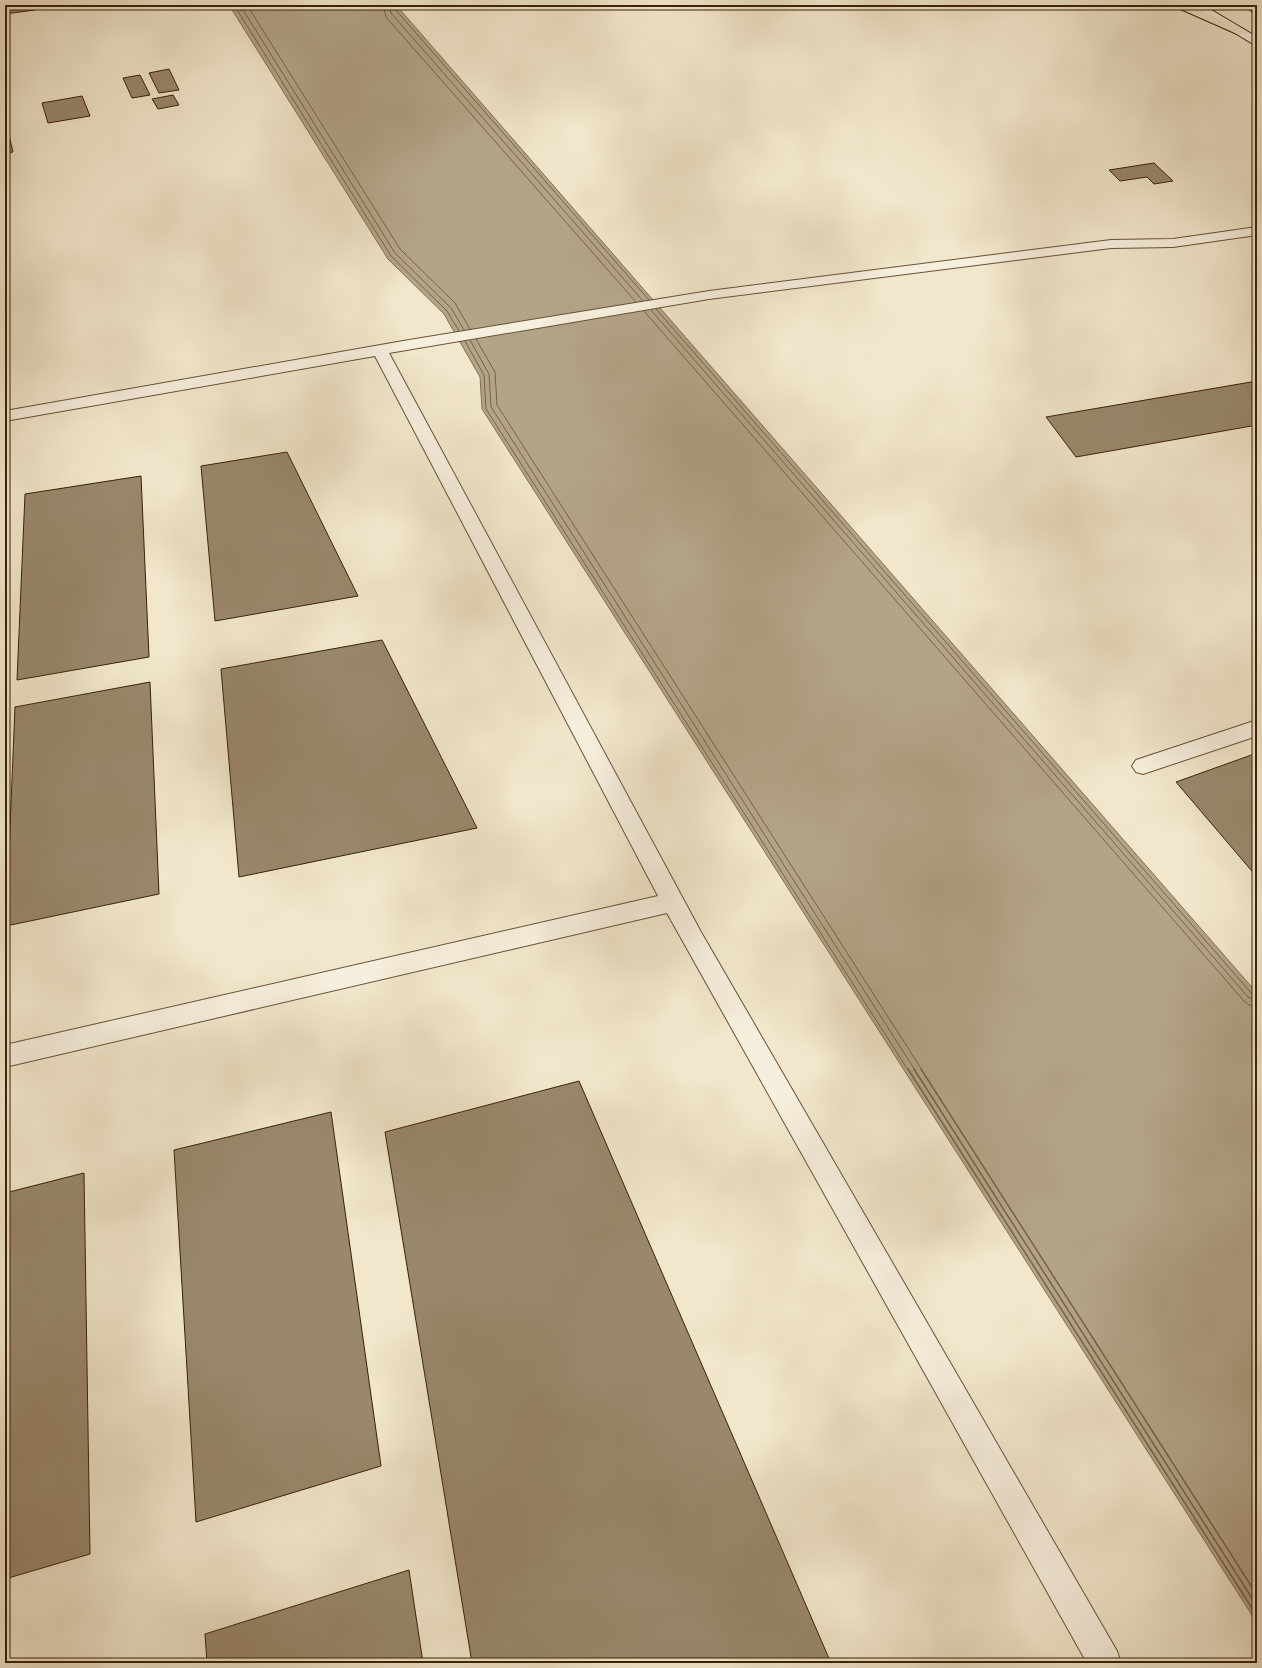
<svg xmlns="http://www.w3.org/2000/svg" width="1262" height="1668" font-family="Vollkorn,serif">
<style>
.water{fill:#b3a489;stroke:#827054}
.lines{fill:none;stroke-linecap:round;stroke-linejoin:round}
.shore-far1{stroke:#766346;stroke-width:1}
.shore{stroke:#766346;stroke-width:1.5}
.building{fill:#99886d;stroke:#382204}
.lane-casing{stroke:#665336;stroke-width:2}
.secondary-casing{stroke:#382204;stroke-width:2}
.primary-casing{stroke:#382204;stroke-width:2}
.lane{fill:#f7efde;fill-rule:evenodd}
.secondary{fill:#f7efde;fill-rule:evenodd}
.primary{fill:#f2e7cd;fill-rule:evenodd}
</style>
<rect width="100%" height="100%" fill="#f2e7cd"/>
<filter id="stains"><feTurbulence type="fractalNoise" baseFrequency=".005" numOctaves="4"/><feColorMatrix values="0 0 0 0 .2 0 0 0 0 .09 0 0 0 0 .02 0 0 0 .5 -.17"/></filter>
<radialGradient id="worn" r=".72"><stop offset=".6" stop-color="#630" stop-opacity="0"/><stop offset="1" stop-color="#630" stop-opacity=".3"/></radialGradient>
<path class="water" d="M229,5H396L1257,993V1623L482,409L480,377L444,314L388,259Z"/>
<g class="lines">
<path class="shore-far1" d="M234,5L391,256L447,311L459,331
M240,5L395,253L451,308L464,330
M247,5L400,249L455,303L470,329
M383,5L386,17L636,302
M389,5L391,13L643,301
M394,5L395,9L649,300
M656,309L1252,994L1257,996
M651,310L1248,997L1257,1001
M644,311L1244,1001L1249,1005L1257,1007
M476,339L495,372L497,405L922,1070
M470,340L489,374L491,407L915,1070
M465,341L484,375L486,409L908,1070"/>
<path class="shore" d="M908,1069L1257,1616
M914,1069L1257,1606
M921,1069L1257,1595"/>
</g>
<path class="building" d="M5,5H33L35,10L5,14Z
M169,69L179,90L159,93L149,73Z
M140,75L150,95L132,98L123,78Z
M173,95L179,105L158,109L152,99Z
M82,96L90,116L48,123L42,103Z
M5,131H8L13,152L5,153Z
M1154,163L1173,181L1154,184L1147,177L1120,181L1109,170Z
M1257,381V425L1076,457L1046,417Z
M287,452L358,596L215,621L201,466Z
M141,476L149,657L17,680L25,494Z
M382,640L477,828L239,877L221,669Z
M150,682L159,894L6,926L15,707Z
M1257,753V877L1176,782Z
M579,1081L831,1663H472L385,1132Z
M331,1112L381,1466L196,1522L174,1150Z
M84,1173L90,1554L5,1579V1193Z
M409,1570L423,1663H207L205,1634Z"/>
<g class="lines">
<g class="lane-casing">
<path id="lane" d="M1257,227V235L1173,247L1111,248L709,299L389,353L701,932L1117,1651L1121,1663H1087L667,913L5,1067V1045L658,896L375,356L5,421V411L403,341L709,291L1111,240L1173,239Z
M1257,720V736L1143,774L1136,772L1132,766L1136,760Z"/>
</g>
<g class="secondary-casing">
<path id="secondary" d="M1189,5H1203L1257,37V45L1253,44Z"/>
</g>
<g class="primary-casing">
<path id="primary" d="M1174,5H1189L1245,30L1247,32L1245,34H1237L1176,7Z
M1243,5H1257V13L1253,12Z"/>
</g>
<use href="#lane" class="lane"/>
<use href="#secondary" class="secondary"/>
<use href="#primary" class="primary"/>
</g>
<rect width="1262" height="1668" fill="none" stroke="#f2e7cd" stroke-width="20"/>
<rect x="6" y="6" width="1250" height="1656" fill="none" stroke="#382204" stroke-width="2"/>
<rect x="10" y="10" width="1242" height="1648" fill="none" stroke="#382204"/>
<rect width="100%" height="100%" filter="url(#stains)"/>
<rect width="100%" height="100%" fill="url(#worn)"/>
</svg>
